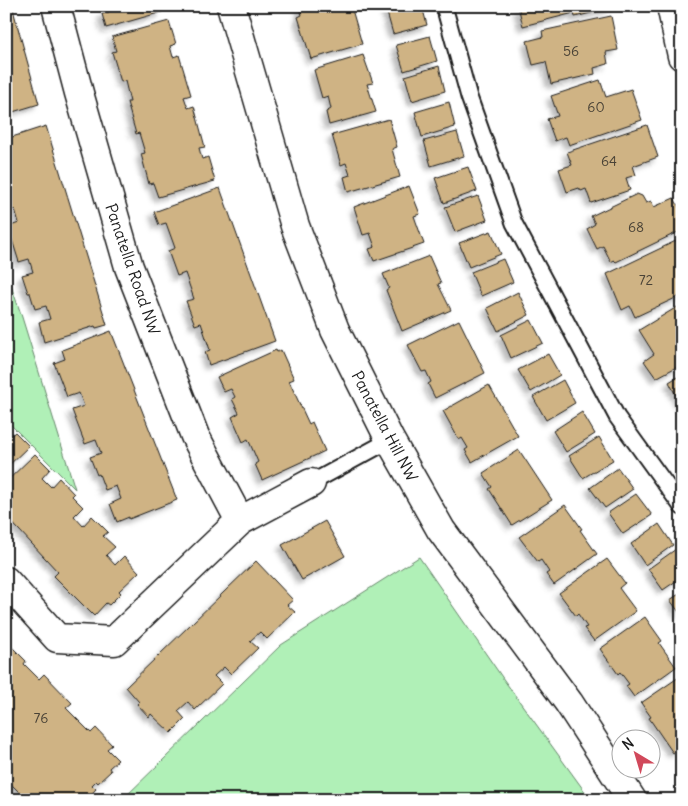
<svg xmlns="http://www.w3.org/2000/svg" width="688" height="806" font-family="Delius,sans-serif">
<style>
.green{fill:#b0f0b7;stroke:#66866a}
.building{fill:#cfb384;stroke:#1c1c1c;filter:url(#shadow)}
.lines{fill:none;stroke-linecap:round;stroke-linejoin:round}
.service-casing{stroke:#1c1c1c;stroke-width:19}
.minor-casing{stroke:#1c1c1c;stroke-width:31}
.service{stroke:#fff;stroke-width:15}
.minor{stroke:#fff;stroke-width:28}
.labels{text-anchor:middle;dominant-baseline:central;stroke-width:4.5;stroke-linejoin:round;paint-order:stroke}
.number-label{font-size:14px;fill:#494236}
.street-label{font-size:16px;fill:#1c1c1c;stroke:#fff}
</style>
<defs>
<filter id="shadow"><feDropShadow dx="-4.5" dy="4.5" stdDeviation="2.5" flood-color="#0004"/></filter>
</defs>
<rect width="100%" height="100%" fill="#fff"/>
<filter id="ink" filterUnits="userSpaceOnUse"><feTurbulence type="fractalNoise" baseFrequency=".02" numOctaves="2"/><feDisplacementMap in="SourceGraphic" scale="10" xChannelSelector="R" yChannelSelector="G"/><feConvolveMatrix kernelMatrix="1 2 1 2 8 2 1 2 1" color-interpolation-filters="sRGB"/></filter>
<g filter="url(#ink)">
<path class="green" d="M6,272L21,314L75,489L6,420Z
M419,557L504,680L591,800H122L281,645Z"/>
<path class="building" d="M6,6H12L39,104L6,114Z
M107,6H160L162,12L106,28L102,14L109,12Z
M299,6H351L362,44L311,59L298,17L302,15Z
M397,6H422L427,25L393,34L386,9Z
M518,6H610L611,8L575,17L574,13L523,26Z
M611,16L618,50L606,52L608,64L594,68L595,74L551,84L546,62L533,65L527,41L543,37L542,31Z
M169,21L176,44L170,46L173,57L179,55L191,95L184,97L188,108L194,106L205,147L199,148L202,159L208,157L215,181L158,197L153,183L149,184L141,154L145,153L139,133L136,134L127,102H130L125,81L121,82L112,52L116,51L112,37Z
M430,36L437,61L404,71L396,45Z
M363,55L373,83L367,84L376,112L329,125L326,112L331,109L328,96L322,98L314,70Z
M439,66L445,91L412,101L405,76Z
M600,80L606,97L631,89L642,120L569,145L566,137L555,141L547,119L558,116L551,96Z
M449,102L455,127L422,137L415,112Z
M389,119L397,147L392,149L400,177L348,192L344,177L350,175L346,163L341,165L332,135Z
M647,125L658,157L633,166L636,175L626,178L630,190L591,203L586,189L581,191L579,188L567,192L559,169L572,165L567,152Z
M46,126L107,325L96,328L95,326L44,342L39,322L50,319L46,306L35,309L30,293H28L22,275L33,272L29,259L19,262L8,227L19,223L15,209L6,212V139Z
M457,132L464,156L431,166L424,141Z
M468,167L477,191L444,203L435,178Z
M409,186L420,214L414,216L424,244L374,261L369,249L375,247L370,233L363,235L354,207Z
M220,188L275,341L209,365L205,352L210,350L201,323L195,325L186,301L194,299L185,273L177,276L168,251L175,248L166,223L159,225L154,212Z
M637,194L642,196L646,203L651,201L654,207L674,198L682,213V230L616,262L614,260L611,262L603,246L597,249L587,229L595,224L591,216Z
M478,196L487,220L455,232L445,207Z
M491,231L501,254L469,267L459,243Z
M682,238V295L635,317L630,306L622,310L607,274Z
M429,256L441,283L438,284L451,310L402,331L386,290L389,288L383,274Z
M503,259L513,282L481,296L471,272Z
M518,292L529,315L498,331L487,308Z
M682,304V364L656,378L644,361L654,354L639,330Z
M459,320L485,373L435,398L428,384L431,382L426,371L422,372L408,345Z
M531,320L543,343L511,358L501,335Z
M111,331L177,500L129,519V517L117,522L110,504L121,499L116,486L105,490L99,474L97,475L90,457L101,453L96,440L85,444L72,410L84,406L79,393L67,397L54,363L65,359L62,350Z
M276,350L277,352L281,350L294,379L289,381L309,424L312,422L325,451L262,480L255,464L258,462L248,439L243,442L232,417L239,413L232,399L235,397L231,389L224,392L217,377Z
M548,354L560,375L531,392L518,370Z
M682,374V407L669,382Z
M563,380L575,403L546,420L533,397Z
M489,385L518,436L472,462L465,450L468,448L462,438L459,440L443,411Z
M582,412L595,434L566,452L553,431Z
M15,432L29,446L6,468V440Z
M599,437L613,460L583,478L569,456Z
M519,450L552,500L512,525L489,489L492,487L483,473Z
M35,454L50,469L42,478L51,487L59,478L74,494L72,496L83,507L74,516L83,526L92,516L108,532L103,536L115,547L106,555L115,565L124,556L139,572L119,591L121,593L109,605L106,603L94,616L54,576L58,572L6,516V482Z
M618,468L633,489L605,508L590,488Z
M636,494L652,515L623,534L608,513Z
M565,505L582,529L580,530L597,554L554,585L546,574L549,572L541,560L538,562L519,537Z
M325,521L345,556L302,580L282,545Z
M659,524L673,545L645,565L631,544Z
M676,549L682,557V577L663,590L648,569Z
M607,559L625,583L619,588L636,611L594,641L584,628L587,627L578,614L576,616L559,593Z
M256,561L293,600L287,605L295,612L267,639L260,632L250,641L258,648L231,674L224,667L214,676L222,684L195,710L188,702L178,711L185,719L171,733L151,714L149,717L137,704L139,702L126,687Z
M682,592V616L670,600Z
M645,617L662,641L659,643L676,667L634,697L626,686L629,684L620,672L618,674L600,649Z
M6,641L26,661L24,664L39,679L44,674L72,703L66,708L91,733L96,728L112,745L107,749L118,760L109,768L111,771L98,783L96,781L92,785L96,789L86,800H32L29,796L26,799L6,779Z
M682,675V747L673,753L649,718L651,717L641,703Z"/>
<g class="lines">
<g class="service-casing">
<path id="service" d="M444,6L469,97L514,223L617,417L682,507
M311,483L390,440"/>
</g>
<g class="minor-casing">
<path id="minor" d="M56,6L79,93L129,267L195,436L240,521
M231,6L295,226L335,330L390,440L441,530L569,703L632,800
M671,6L682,56
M6,581L57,638L114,641L240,521L311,483"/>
</g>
<use href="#service" class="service"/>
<use href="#minor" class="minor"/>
</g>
</g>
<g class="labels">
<g class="number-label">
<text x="571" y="51">56</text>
<text x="596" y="107">60</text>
<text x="609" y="161">64</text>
<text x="636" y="227">68</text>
<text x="646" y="280">72</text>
<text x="41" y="718">76</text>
</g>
<g class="street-label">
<text transform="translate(133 269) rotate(71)">Panatella Road NW</text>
<text transform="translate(385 426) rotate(62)">Panatella Hill NW</text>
</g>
</g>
<rect width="688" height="806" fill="none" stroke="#fff" stroke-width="25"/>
<rect x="12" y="12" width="663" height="781" fill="none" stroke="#1c1c1c" stroke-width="2" filter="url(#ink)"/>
<g transform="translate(636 754) rotate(322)"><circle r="24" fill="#ffffff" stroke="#a4a4a4"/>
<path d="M0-4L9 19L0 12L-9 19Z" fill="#d1495b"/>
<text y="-8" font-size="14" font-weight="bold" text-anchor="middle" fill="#1c1c1c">N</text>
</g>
</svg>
